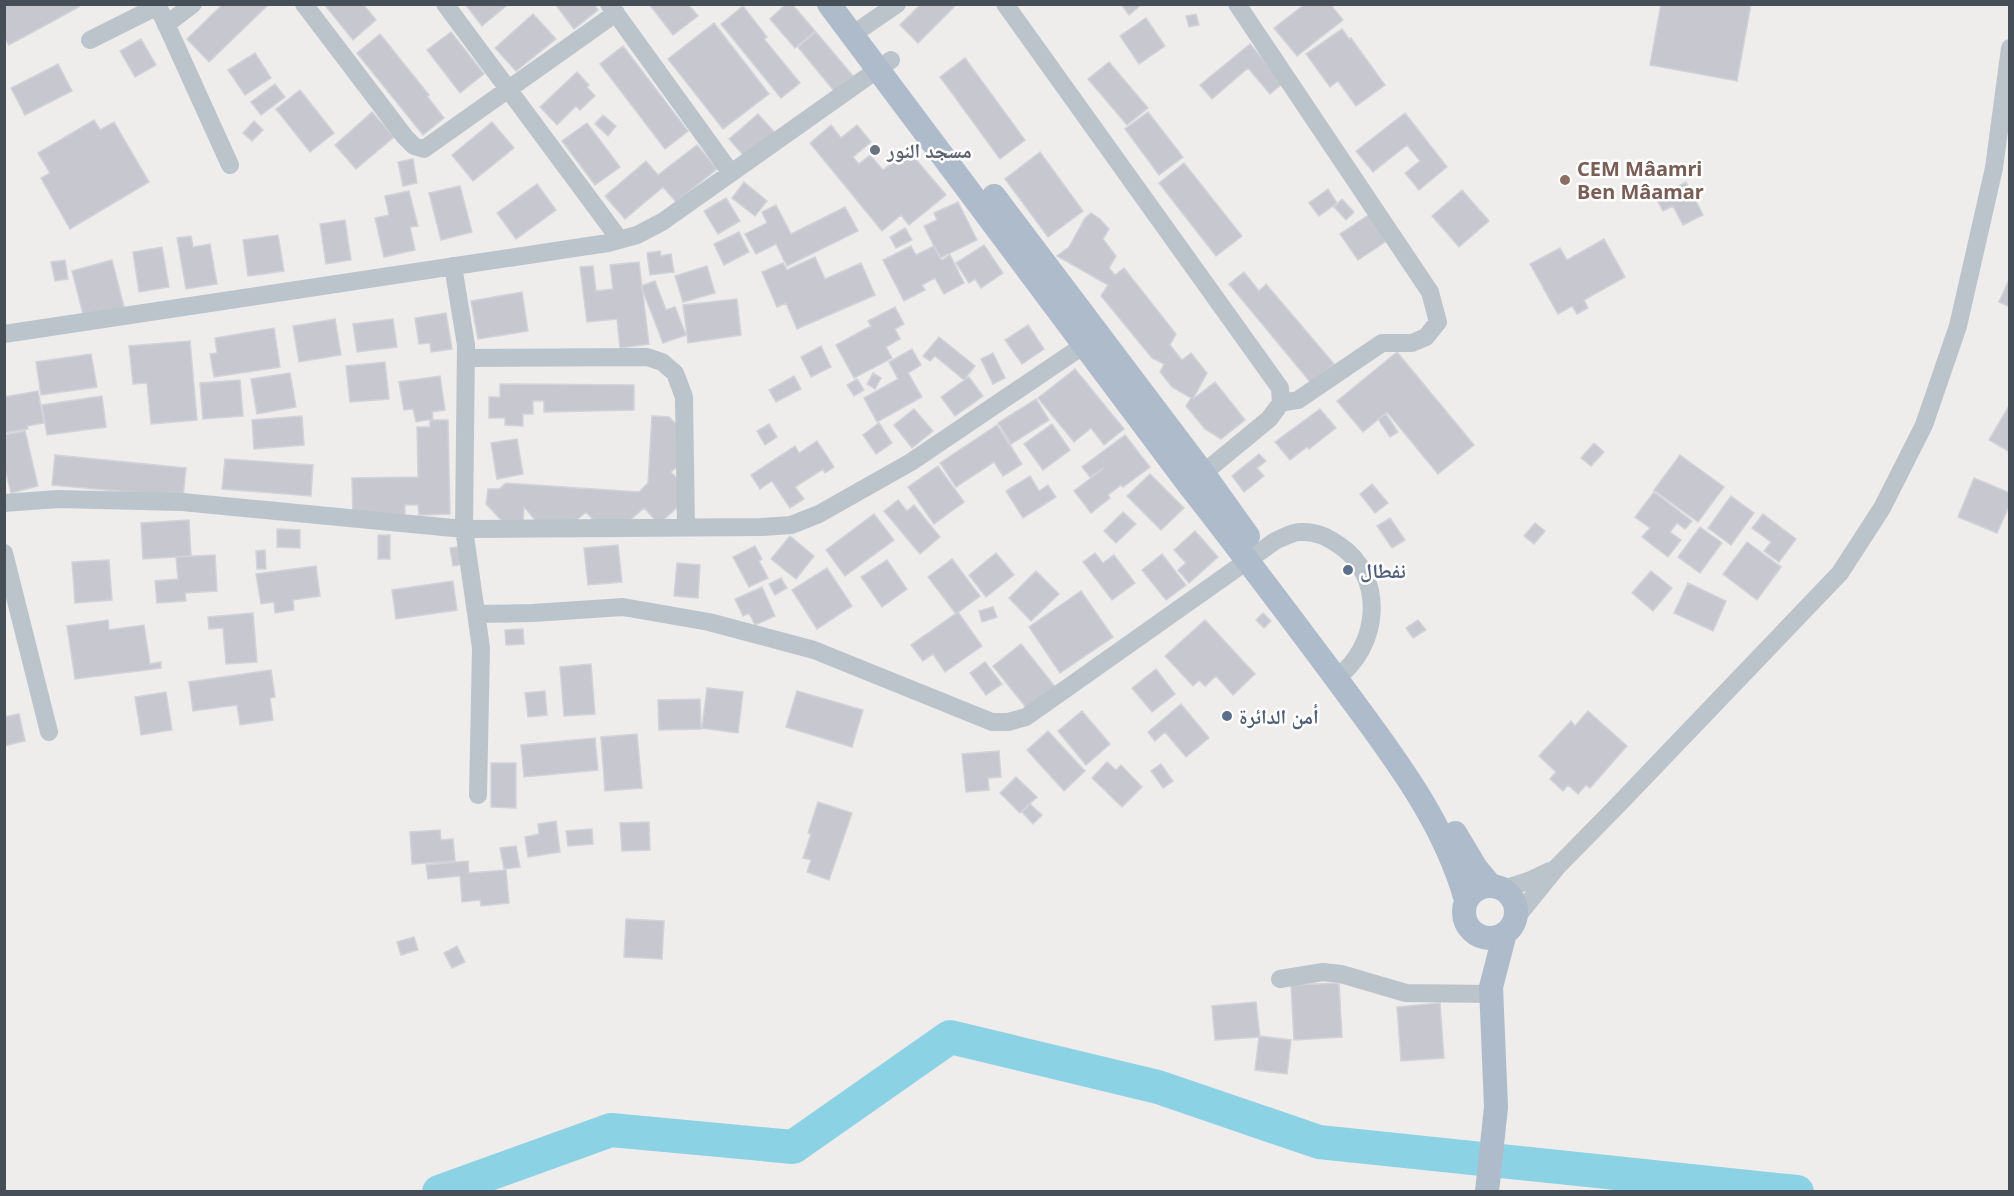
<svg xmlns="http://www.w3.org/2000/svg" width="2014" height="1196" font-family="'Noto Sans','Noto Naskh Arabic',sans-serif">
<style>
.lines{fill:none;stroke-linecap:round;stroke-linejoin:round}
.river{stroke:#8cd2e5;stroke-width:34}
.building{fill:#c7c8cf;stroke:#d1d3d8;stroke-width:1.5}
.minor{stroke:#bbc4cb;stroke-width:18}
.major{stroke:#adbbca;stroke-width:24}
.worship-dot{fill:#6b7280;stroke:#fff;stroke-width:2}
.education-dot{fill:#8d6e63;stroke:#fff;stroke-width:2}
.service-dot{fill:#5c6f8a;stroke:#fff;stroke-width:2}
.labels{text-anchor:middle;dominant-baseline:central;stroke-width:5;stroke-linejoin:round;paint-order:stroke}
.worship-label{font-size:20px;font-weight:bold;fill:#5b616d;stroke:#fff;text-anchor:start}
.education-label{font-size:20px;font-weight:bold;fill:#785e54;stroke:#fff;text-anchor:start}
.service-label{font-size:20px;font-weight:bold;fill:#4e5e75;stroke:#fff;text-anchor:start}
</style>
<rect width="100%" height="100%" fill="#efecec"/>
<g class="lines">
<path class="river" d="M439,1192L611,1130L793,1147L950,1037L1158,1087L1319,1142L1797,1192"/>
</g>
<path class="building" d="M4,4H78L79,7L9,45L4,37Z
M223,4H269L209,62L187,39Z
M324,4H363L376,20L353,40Z
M465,4H505L506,6L482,26Z
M555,4H594L598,10L574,29Z
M649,4H688L698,16L673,35Z
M786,4H792L815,31L795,48L770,19Z
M921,4H952L954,7L918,43L900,25Z
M1121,4H1142L1129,15Z
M1305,4H1330L1343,20L1297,56L1274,28Z
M1661,4H1751L1737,81L1650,65Z
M743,6L767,37L764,39L800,83L781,98L721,24Z
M533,14L556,39L516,71L495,48Z
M1196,14L1199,25L1189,27L1186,16Z
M1146,18L1165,46L1139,64L1120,36Z
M714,23L769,94L723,129L668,59Z
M1342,29L1349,39L1351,38L1385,85L1356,106L1338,81L1330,87L1306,54Z
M451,32L484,74L460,93L427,50Z
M816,32L853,76L834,91L798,47Z
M380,34L429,95L427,96L444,118L423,135L357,53Z
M141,39L156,65L135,77L120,51Z
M1250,44L1283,83L1270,94L1248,68L1212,99L1200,85Z
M623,46L688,131L665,149L600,64Z
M255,53L271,78L245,95L228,70Z
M965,58L1025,140L1000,159L940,77Z
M1109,62L1148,108L1127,125L1088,79Z
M58,64L72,91L25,115L11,88Z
M577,72L589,85L587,87L595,96L580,110L576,106L557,125L540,107Z
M275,84L285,97L261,115L251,102Z
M300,90L334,133L310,152L276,109Z
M372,112L394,137L356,169L335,145Z
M1148,112L1183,157L1159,175L1125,129Z
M1405,113L1447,167L1419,190L1405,173L1420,161L1407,145L1373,172L1356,151Z
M758,114L775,133L746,158L729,139Z
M603,115L616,126L608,136L595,124Z
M94,120L100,130L114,122L149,182L70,229L41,178L50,173L38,153Z
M254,121L263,130L252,141L243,133Z
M492,122L514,148L473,181L452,155Z
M587,123L620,167L595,185L562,141Z
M831,125L841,138L857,125L871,142L853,157L859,164L870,155L883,170L908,150L946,195L909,225L901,215L882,231L810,143Z
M697,145L717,169L676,202L663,187L625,219L605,196L646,161L658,175Z
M1040,152L1083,211L1048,237L1005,179Z
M413,159L417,183L403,186L398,162Z
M1184,163L1242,236L1216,256L1159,183Z
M744,182L767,201L755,216L732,198Z
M1686,182L1703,215L1683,225L1673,206L1663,211L1656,198Z
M537,184L556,210L516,239L497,213Z
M460,186L472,232L441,240L429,193Z
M1328,189L1337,203L1319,216L1309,203Z
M1462,190L1489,221L1459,247L1432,216Z
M409,191L418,226L410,227L415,250L384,257L375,218L389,215L385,196Z
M726,198L740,221L718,234L704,211Z
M1342,199L1354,212L1346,220L1334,207Z
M958,202L977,240L940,258L924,226L937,220L934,213Z
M776,205L791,234L845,207L858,231L787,266L776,244L756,254L745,234L767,223L762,212Z
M1091,213L1100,219L1109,229L1103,239L1116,256L1109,268L1115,275L1124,268L1176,334L1170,345L1182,360L1191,353L1207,373L1193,399L1215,382L1245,420L1221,439L1205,429L1186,406L1191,398L1172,387L1160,372L1164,364L1152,358L1101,296L1108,285L1057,256L1069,247L1085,218Z
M1370,214L1388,240L1358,260L1340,234Z
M345,220L351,260L326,264L320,224Z
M905,228L912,240L896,248L890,237Z
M739,232L749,252L724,265L714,244Z
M278,235L284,271L248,276L243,240Z
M191,236L193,247L210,244L217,284L186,289L177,238Z
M1604,239L1625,277L1584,300L1588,308L1577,314L1572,306L1558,314L1530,264L1560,248L1567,260Z
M984,245L1003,273L981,288L975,279L969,283L956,263Z
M911,246L916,255L934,246L942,260L950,255L964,283L944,294L935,278L922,285L925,290L904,301L883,260Z
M162,247L169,287L139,292L133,252Z
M660,251L661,256L671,254L674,272L650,275L647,253Z
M815,257L825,279L861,263L875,295L797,329L786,303L777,307L762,272L783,263L787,270Z
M65,260L68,279L55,281L51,262Z
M112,260L124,307L84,318L72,271Z
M639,262L649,344L620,348L617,319L587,322L580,267L593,266L596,291L613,289L610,265Z
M707,266L715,293L683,302L675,276Z
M1244,272L1259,291L1266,284L1334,364L1311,383L1229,284Z
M655,281L666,310L675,307L686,335L663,343L641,286Z
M2008,282L2010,283V307L1999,302Z
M522,292L528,331L478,339L471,301Z
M737,299L741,335L688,343L683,305Z
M895,307L904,324L895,329L900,339L886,347L892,358L854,378L836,345L871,326L868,321Z
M446,313L452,349L431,352L430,343L419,344L415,318Z
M335,319L341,355L299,362L293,326Z
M393,319L397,347L357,352L353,324Z
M1028,325L1044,349L1022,364L1005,340Z
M274,328L280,367L214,377L210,354L217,353L215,338Z
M939,337L975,366L964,380L935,356L930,361L923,356Z
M190,341L197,420L151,424L147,383L133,384L129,346Z
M821,346L831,367L811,377L801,357Z
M912,349L921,365L908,373L922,397L877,422L864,398L898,379L889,362Z
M1397,352L1474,445L1438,474L1387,412L1363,432L1337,401Z
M993,353L1005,378L993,384L981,359Z
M91,354L97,387L41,395L36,362Z
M385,362L389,399L350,402L346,366Z
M1075,369L1124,429L1104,445L1091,428L1074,442L1038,398Z
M290,373L296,407L257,414L251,379Z
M873,373L881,378L875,389L867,384Z
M440,376L445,410L432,412L433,419L416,422L413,409L404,410L399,382Z
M794,376L801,389L776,402L769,390Z
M969,377L983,396L955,416L941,397Z
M857,379L864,390L854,396L847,385Z
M240,380L243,416L203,419L200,383Z
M500,384L634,385V410L544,412V401H533V414H523V426L505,425V418H489V397H500Z
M38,391L44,423L27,426L28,429L4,433V397Z
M102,396L106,427L47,435L42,405Z
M1036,399L1049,420L1011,444L998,423Z
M2010,404V452L1989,440Z
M914,409L933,431L912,448L894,425Z
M1320,409L1336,428L1309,449L1307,447L1290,460L1275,442Z
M1386,414L1398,432L1390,437L1378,419Z
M302,416L304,445L254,449L252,420Z
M652,416L669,417L683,431L680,464L671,472L682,484L681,504L659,524L644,508L628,522L593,520L586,512L572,524L537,522L524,507L523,523L502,521L486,504L488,489H499L506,483L639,492L648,483Z
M430,420H448L450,514L419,515L418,505H405V517L353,518L352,478L418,477L417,427H430Z
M879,423L892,443L876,454L863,435Z
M769,424L777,437L765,445L757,431Z
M1052,424L1070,450L1043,470L1024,444Z
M997,425L1022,464L1003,476L994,462L956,487L940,463Z
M25,431L38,486L11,493L4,464V435Z
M1125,435L1150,467L1123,487L1121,485L1108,495L1110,498L1091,513L1074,491L1104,468L1090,477L1082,467Z
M517,439L523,474L497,479L491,443Z
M817,441L834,467L825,473L823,469L795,487L804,499L790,508L772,481L760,489L751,475L795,446L799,453Z
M1594,443L1604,452L1591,466L1581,458Z
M1259,454L1266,461L1257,468L1264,476L1244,492L1232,476Z
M55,455L186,468L183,497L52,485Z
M1680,455L1724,487L1698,522L1654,490Z
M225,459L313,465L311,496L222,489Z
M938,466L964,502L934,524L908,487Z
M1150,474L1184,508L1161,530L1127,496Z
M1030,476L1039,491L1048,485L1056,497L1023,518L1006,491Z
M1974,478L2010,493V504L1997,533L1958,517Z
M1372,484L1388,503L1375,513L1360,494Z
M1654,492L1692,521L1685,529L1677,523L1670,532L1681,540L1668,557L1642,537L1650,528L1635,517Z
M1731,496L1754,513L1731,545L1708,528Z
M898,500L907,511L914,505L940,537L920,554L884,511Z
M1123,512L1136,524L1116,543L1104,531Z
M874,514L894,540L845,576L826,550Z
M1763,514L1796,539L1779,562L1764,551L1771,542L1752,528Z
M1390,518L1405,540L1392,548L1377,526Z
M189,520L191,556L143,559L141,523Z
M1535,523L1545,531L1534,544L1524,536Z
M1700,527L1722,543L1700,573L1678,557Z
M277,529L300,530V548L277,547Z
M1195,531L1218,557L1189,583L1178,570L1186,563L1174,550Z
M378,535H390V559H378Z
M790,536L814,556L796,579L771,559Z
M1747,542L1781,567L1757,600L1723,574Z
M618,545L622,582L588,585L584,548Z
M462,546L465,564L453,566L450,548Z
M755,546L762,559L759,561L768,578L749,587L733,557Z
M265,550L266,569H257L256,551Z
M996,553L1014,575L986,597L969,575Z
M1095,553L1103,563L1114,555L1135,583L1112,600L1083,562Z
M1162,554L1186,585L1166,600L1142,570Z
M215,555L217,591L185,593L186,601L157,603L155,581L178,579L176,557Z
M952,559L980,596L956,614L928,577Z
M109,560L112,600L75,603L72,562Z
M887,560L907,589L882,607L861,577Z
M677,563L700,565L698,598L674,596Z
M316,566L320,596L293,600L294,610L275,613L274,602L261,604L256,574Z
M827,568L852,606L817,629L792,590Z
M1036,571L1059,594L1031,621L1009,598Z
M1651,571L1672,588L1653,611L1632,593Z
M781,578L787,588L775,595L769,584Z
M453,581L457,610L396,619L392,590Z
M1688,583L1726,601L1713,631L1674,613Z
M762,587L775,616L755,625L749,613L743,616L735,599Z
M1081,591L1113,637L1060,673L1029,627Z
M993,607L997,617L982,622L979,611Z
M958,612L982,646L945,672L933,654L923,661L911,645Z
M253,613L257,662L226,664L223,628L209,629L208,617Z
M1263,613L1271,621L1264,628L1256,620Z
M108,620L109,630L144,625L150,664L161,662V668L75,679L67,626Z
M1205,620L1255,674L1233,695L1216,676L1205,686L1199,680L1193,686L1165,656Z
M1418,620L1426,630L1413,638L1406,628Z
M523,629L524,644L506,645L505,630Z
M1021,644L1056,688L1028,710L993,666Z
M985,662L1002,684L986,695L970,673Z
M591,664L595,714L564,716L560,667Z
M1156,669L1175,694L1152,712L1132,688Z
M271,670L275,697L270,698L273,720L240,725L237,705L193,711L189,682Z
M707,688L743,692L738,733L702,728Z
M545,691L547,715L528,717L525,693Z
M797,691L863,710L852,747L786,727Z
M166,692L172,730L141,735L135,697Z
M700,699L701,729L659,730L658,700Z
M1181,704L1209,738L1186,757L1165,732L1155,741L1148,732Z
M1082,711L1110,744L1086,765L1058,731Z
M1588,711L1627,746L1590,788L1586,785L1578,794L1568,785L1563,791L1550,779L1556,772L1539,756L1571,721L1575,726Z
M19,714L25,741L4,746V717Z
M1048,731L1085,771L1064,791L1027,750Z
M637,734L642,788L605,791L601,737Z
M595,738L598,770L524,777L521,745Z
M999,751L1001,777L988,778L989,790L966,792L962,754Z
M1107,762L1116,770L1121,765L1142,787L1122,807L1092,778Z
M491,763H516V808L491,807Z
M1161,764L1173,781L1163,788L1151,771Z
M1016,777L1037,797L1020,813L1000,793Z
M818,802L852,813L829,880L807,872L811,860L803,858L811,834L808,833Z
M1030,804L1042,815L1033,824L1022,812Z
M556,821L560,852L528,857L525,837L539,834L538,824Z
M649,822L650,850L622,851L620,823Z
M592,829L593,844L568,846L566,831Z
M440,830L441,840L453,839L455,861L412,864L410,832Z
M516,846L520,867L504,869L500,848Z
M468,861L469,873L506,870L509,903L481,906L480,900L462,902L460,876L428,879L426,865Z
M626,919L664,921L662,959L624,957Z
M414,937L418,950L401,955L397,942Z
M457,946L465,962L452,968L444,953Z
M1339,983L1342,1037L1294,1040L1291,985Z
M1256,1002L1260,1037L1215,1040L1212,1006Z
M1440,1003L1444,1058L1401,1061L1397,1007Z
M1259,1036L1291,1040L1287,1074L1255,1070Z"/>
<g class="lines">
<path class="minor" d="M157,4L230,165
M304,4L405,137L414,146L424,149L616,13
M445,4L620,240
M609,4L731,173
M1005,4L1280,388L1281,403L1269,419L1195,480
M1237,4L1430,292L1438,322L1426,337L1412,343H1382L1298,400L1281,403
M166,25L193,4
M852,35L897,4
M90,40L158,6
M453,266L466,345L464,529L481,648L478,795
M4,334L608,243L637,235L662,222L891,60
M466,358L647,357L662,362L675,373L684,397L686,528
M4,503L58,499L182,502L464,529L762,527L791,525L819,514L911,462L1093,339
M4,553L49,732
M476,614L533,613L623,607L709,622L814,650L992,722H1008L1026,717L1275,541C1282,538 1292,532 1300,532C1316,531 1327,537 1339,545C1386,576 1380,647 1336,678
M1503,889L1531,880L1550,871
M1515,919L1557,867L1616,807L1840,573L1882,508L1924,425L1958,326L1994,168L2010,48
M1280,979L1323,972L1341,974L1406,993L1491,994"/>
<path class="major" d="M829,4L1189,485C1241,551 1291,618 1341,685C1390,752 1443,818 1466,900
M994,196L1203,473L1248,536
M1455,833L1476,868L1490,885
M1464 912a26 26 0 1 1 52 0a26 26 0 1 1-52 0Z
M1487,1192L1496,1107L1491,987L1505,933"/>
</g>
<circle class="worship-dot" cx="875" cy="150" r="6"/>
<circle class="education-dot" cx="1565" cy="180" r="6"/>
<g class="service-dot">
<circle cx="1348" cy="570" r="6"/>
<circle cx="1227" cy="716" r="6"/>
</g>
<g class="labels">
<g class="worship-label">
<text x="887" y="150">مسجد النور</text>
</g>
<g class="education-label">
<text x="1577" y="168">CEM Mâamri<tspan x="1577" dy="23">Ben Mâamar</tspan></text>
</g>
<g class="service-label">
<text x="1360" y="570">نفطال</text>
<text x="1239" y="716">أمن الدائرة</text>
</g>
</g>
<rect width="2014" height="1196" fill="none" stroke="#464f58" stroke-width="12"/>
</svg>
